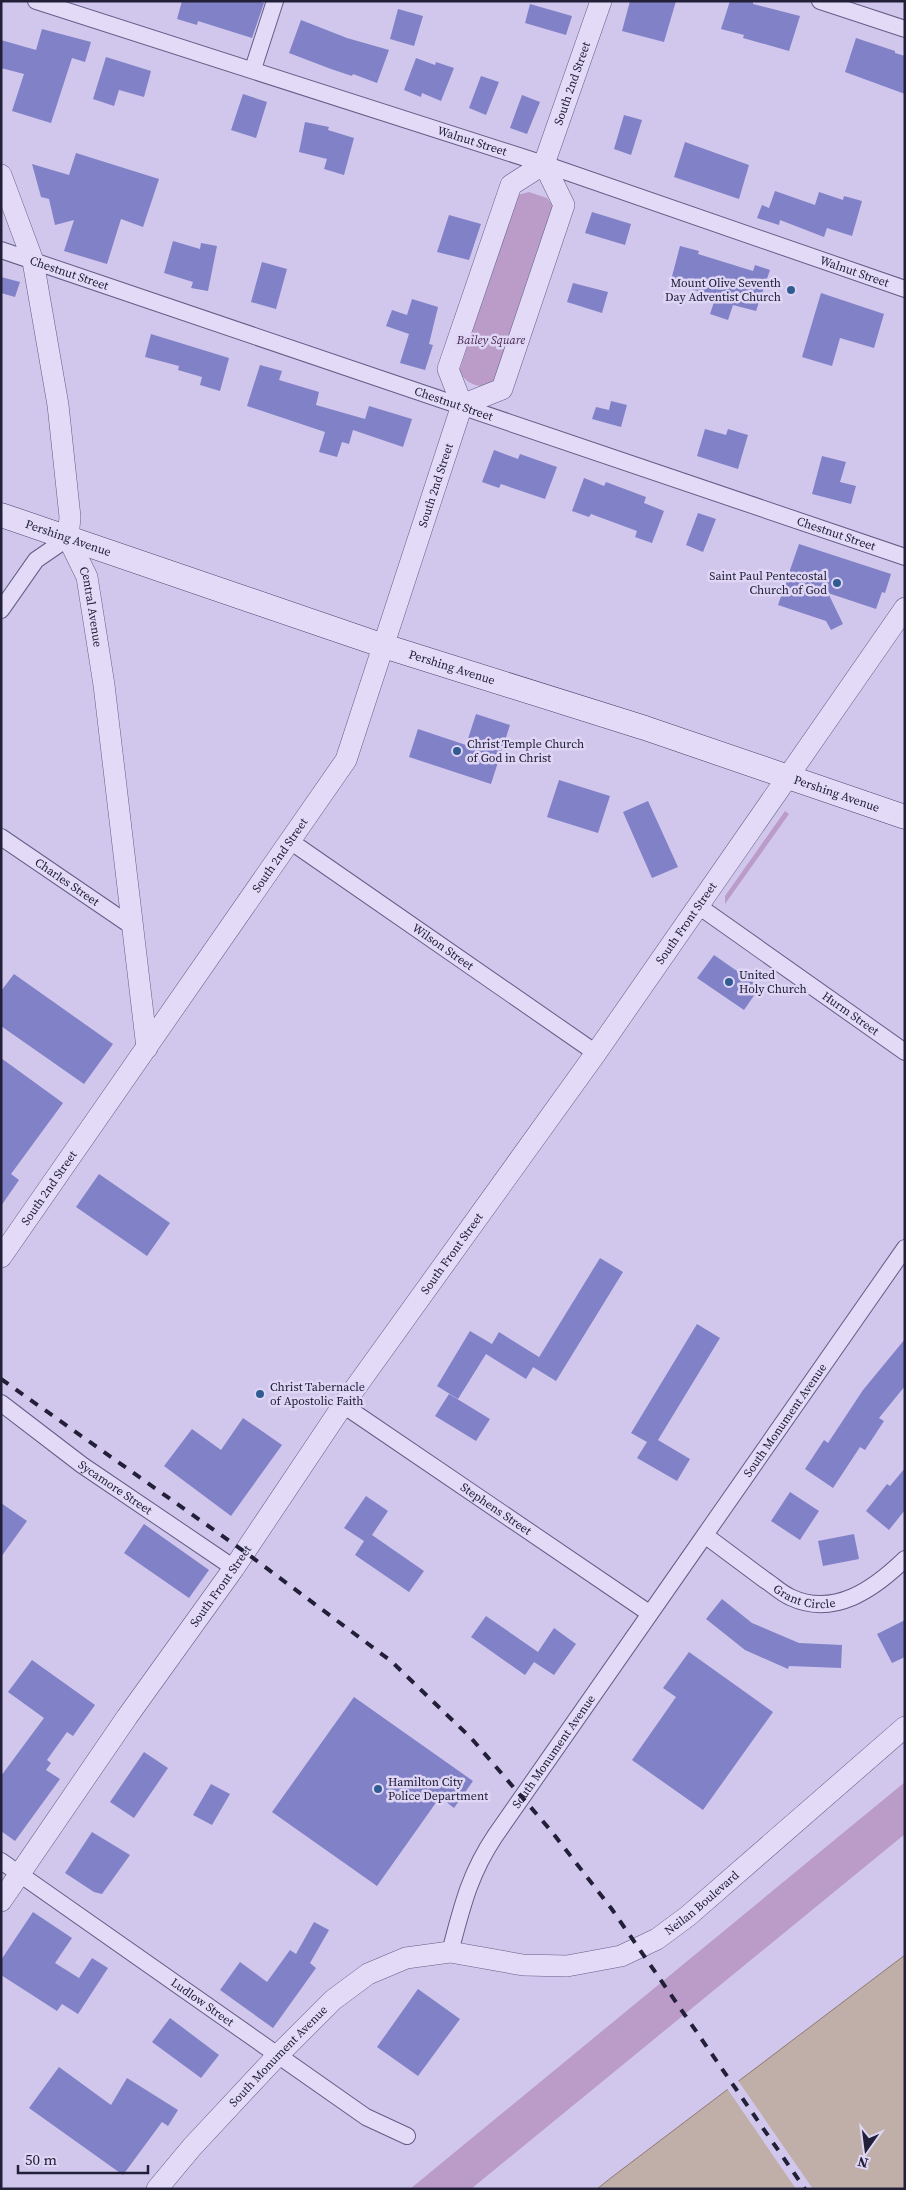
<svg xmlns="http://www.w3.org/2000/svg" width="906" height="2190" font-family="'Source Serif 4',serif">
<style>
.green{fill:#bb9cc9}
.water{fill:#c0aea8;stroke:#8e796f}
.pier{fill:#d1c7ec}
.building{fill:#8081c7}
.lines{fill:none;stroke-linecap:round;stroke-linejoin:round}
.minor-casing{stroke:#625e86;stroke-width:18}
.tertiary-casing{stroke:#625e86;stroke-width:22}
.secondary-casing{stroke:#434168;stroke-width:25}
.minor{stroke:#e2daf7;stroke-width:16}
.tertiary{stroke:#e2daf7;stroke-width:21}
.secondary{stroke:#e2daf7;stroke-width:24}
.rail{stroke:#212038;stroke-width:4;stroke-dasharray:9 9;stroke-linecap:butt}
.poi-dot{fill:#315c91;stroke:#ded6f4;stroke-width:2}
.labels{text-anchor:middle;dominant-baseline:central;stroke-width:5;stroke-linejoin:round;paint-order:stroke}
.street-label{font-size:12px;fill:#212038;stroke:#ded6f4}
.poi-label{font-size:12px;fill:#212038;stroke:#ded6f4;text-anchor:start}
.park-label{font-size:12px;font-style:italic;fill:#4b2853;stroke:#ded6f4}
</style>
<rect width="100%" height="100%" fill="#d1c7ec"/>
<path class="green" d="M529,192L547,198L554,208L497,384C480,388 470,387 459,372L517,195Z
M785,811L789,814L725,904V896Z
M905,1782V1834L471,2189H410Z"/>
<path class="water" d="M905,1955V2189H597L612,2177Z"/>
<path class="pier" d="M737,2079L813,2189H796L726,2087Z"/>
<path class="building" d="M182,1H257L264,3L252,38L198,21L197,25L177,19Z
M630,1H676L664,42L622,31Z
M730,1H753V4L800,16L789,51L743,38L744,35L721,29Z
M530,4L572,16L566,35L525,23Z
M398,9L423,16L414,46L390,39Z
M301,20L347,38L389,50L377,83L353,74L352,76L331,69L289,53Z
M42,29L91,42L85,62L72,58L51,123L12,111L24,74L1,68V40L36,50Z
M856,38L895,51V53L905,56V94L845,72Z
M106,57L151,71L144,97L119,90L114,106L93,99Z
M416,58L435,65L436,62L454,68L441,101L422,93L421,97L404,90Z
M481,76L499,82L486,115L469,108Z
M243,94L267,102L256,138L231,130Z
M522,95L540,102L527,134L510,128Z
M624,115L642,120L631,155L614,149Z
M305,122L329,127L328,130L354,138L344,175L324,169L327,159L299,152Z
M685,142L749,165L739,199L674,177Z
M76,153L159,179L143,227L121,219L107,264L64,251L74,220L55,225L49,199L41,197L32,164L69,175Z
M775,191L815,205L819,192L843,200L844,196L862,201L852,236L827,228L824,237L780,220L779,225L757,218L762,205L769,208Z
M592,212L631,224L625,245L585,233Z
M449,215L481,224L469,260L437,252Z
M173,241L200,249L201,243L217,246L208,291L191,288L193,282L164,273Z
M680,246L699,251L698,254L753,271L755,265L770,270L756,311L733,305L728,320L710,314L715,299L697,294L698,291L670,284Z
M262,262L287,269L276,309L251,302Z
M1,277L20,282L15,297L1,293Z
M573,283L608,292L602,313L567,302Z
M821,293L884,314L874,348L840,338L832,366L802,357Z
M412,299L438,307L429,344L433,345L425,370L400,363L409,334L386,326L392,310L407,315Z
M151,334L229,358L220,391L200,385L202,377L178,370L179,366L145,357Z
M260,365L282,371L279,380L319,392L316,405L365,419L369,406L412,419L403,447L353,430L349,444L342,442L337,457L319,452L325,432L247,406Z
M611,401L627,405L621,427L592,419L596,407L609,410Z
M705,429L726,435L728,429L748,435L738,469L697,456Z
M494,450L518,459L520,454L557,467L545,499L501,484L499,488L482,482Z
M822,456L846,462L840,482L856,486L851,504L812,494Z
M584,478L604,486L606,482L646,497L644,503L664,511L652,543L635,537L637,531L591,514L589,517L572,511Z
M698,513L716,519L703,552L686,545Z
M799,544L891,574L885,593L882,592L876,609L828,593L843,624L831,630L826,621L778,605Z
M476,714L510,725L491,784L409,757L418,729L466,745Z
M559,780L610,796L598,833L547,817Z
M648,801L678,867L652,878L623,812Z
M714,955L760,987L744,1010L697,978Z
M14,974L113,1044L84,1084L1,1026V991Z
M1,1058L63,1103L11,1174L19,1180L1,1206Z
M99,1174L170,1223L147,1256L76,1207Z
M600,1258L623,1272L556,1381L533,1367Z
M697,1324L720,1338L658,1440L690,1459L677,1481L637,1458L647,1442L631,1433Z
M470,1331L492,1344L499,1332L539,1357L526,1379L486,1354L458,1399L437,1386Z
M905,1339V1386L879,1418L884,1421L865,1450L860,1447L833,1488L805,1469L824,1440L828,1443L863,1390Z
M449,1394L490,1419L476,1441L435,1416Z
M243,1418L282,1445L231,1516L164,1466L192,1429L221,1450Z
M905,1468V1510L889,1530L866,1511L887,1484L890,1486Z
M790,1492L819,1511L800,1540L771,1521Z
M366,1496L388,1511L372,1535L424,1571L409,1592L355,1555L364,1541L344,1528Z
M1,1503L27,1521L1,1557Z
M144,1524L209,1570L189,1598L124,1553Z
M854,1534L859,1559L823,1566L818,1541Z
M722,1599L752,1623L799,1643L842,1645L841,1668L789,1666L788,1669L745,1650L706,1619Z
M486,1616L538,1652L554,1628L576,1644L554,1675L534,1662L525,1675L471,1637Z
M905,1620V1657L892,1663L877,1634Z
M689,1652L773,1712L703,1810L632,1760L676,1697L663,1688Z
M32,1660L95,1705L73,1736L67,1732L47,1760L51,1763L46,1770L60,1779L15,1841L1,1831V1776L44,1718L8,1692Z
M354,1697L473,1781L454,1808L440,1797L377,1886L272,1812Z
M144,1752L168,1768L134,1818L110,1802Z
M211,1784L230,1794L212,1825L193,1815Z
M92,1832L130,1855L102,1894L94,1892L65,1873Z
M33,1912L72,1938L55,1963L79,1978L92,1958L108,1968L78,2014L62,2004L57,2011L1,1975V1960Z
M314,1922L329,1930L310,1963L316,1968L273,2028L220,1990L240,1962L267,1982L290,1950L296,1954Z
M418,1989L460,2019L418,2076L377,2047Z
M170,2018L219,2055L201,2078L152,2042Z
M59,2067L111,2105L127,2078L178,2110L168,2126L162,2122L123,2175L29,2108Z"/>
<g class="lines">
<g class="minor-casing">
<g id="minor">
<path id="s1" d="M36,1L544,164L905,289"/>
<path d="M820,1L905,29"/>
<path d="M253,69L275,1"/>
<path id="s2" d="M1,250L905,557"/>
<path d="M1,610L36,560L68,538"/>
<path id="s3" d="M1,837L133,927"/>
<path id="s4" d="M290,841L596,1053"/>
<path id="s5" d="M697,905L905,1052"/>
<path id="s6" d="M1,1403L82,1465L234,1568"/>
<path id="s7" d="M343,1405L649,1613"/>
<path id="s8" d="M706,1536C726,1551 745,1565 765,1580C773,1585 781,1593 790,1597C834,1618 874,1589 905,1559"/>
<path id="s9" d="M1,1861L366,2117L407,2136"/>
<path id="s10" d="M450,1952C462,1907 469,1875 495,1836C631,1640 769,1444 905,1248"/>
</g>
</g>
<g class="tertiary-casing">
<g id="tertiary">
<path id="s11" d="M1,175L33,261L58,405L70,517L68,538L87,577L104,685L147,1048"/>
<path d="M462,405L502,389L564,205L544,164"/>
<path id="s12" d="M1,1257L346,760L462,405L448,369L511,185L544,164L601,1"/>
<path id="s13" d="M1,1901L127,1717L234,1568L343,1405L596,1053L905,608"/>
<path id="s14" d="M157,2189L192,2147L277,2056L333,2000L368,1974L406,1958L450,1952L523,1965L567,1966L621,1956L657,1939L688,1916L905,1727"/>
</g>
</g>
<g class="secondary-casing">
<g id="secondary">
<path id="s15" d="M1,515L384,646L645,728L905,817"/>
</g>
</g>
<use href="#minor" class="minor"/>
<use href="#tertiary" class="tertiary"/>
<use href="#secondary" class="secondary"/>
<path class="rail" d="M1,1379L245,1552L391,1661L472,1739L552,1832L611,1908L805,2189"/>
</g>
<g class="poi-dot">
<circle cx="791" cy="290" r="5"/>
<circle cx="837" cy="583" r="5"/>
<circle cx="457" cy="751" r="5"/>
<circle cx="729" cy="982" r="5"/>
<circle cx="260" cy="1394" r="5"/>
<circle cx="378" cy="1789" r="5"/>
</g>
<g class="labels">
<g class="street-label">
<text stroke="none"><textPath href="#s12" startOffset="1336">South 2nd Street</textPath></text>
<text stroke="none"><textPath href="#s1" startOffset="458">Walnut Street</textPath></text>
<text stroke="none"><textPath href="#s1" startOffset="862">Walnut Street</textPath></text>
<text stroke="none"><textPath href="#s2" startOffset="72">Chestnut Street</textPath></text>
<text stroke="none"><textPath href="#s2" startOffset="478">Chestnut Street</textPath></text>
<text stroke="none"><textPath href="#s12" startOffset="894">South 2nd Street</textPath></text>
<text stroke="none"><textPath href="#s2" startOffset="882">Chestnut Street</textPath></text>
<text stroke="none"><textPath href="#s15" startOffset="71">Pershing Avenue</textPath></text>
<text stroke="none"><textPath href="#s11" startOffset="445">Central Avenue</textPath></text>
<text stroke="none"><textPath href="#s15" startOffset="476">Pershing Avenue</textPath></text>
<text stroke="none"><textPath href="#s15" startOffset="881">Pershing Avenue</textPath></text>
<text stroke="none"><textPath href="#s12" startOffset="489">South 2nd Street</textPath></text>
<text stroke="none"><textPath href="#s3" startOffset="80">Charles Street</textPath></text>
<text stroke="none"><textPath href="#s13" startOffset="1194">South Front Street</textPath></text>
<text stroke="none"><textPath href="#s4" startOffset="186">Wilson Street</textPath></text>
<text stroke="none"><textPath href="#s5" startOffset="188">Hurm Street</textPath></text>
<text stroke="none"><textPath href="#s12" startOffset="84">South 2nd Street</textPath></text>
<text stroke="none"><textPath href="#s13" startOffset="789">South Front Street</textPath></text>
<text stroke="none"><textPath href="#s10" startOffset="632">South Monument Avenue</textPath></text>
<text stroke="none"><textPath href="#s6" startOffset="142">Sycamore Street</textPath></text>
<text stroke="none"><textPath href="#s7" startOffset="185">Stephens Street</textPath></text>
<text stroke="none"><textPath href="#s13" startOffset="384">South Front Street</textPath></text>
<text stroke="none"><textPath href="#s8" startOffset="118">Grant Circle</textPath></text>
<text stroke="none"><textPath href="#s10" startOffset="228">South Monument Avenue</textPath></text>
<text stroke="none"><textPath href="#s14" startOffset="658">Neilan Boulevard</textPath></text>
<text stroke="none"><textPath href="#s9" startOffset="246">Ludlow Street</textPath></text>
<text stroke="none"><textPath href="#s14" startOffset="180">South Monument Avenue</textPath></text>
</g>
<g class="poi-label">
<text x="781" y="283" text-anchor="end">Mount Olive Seventh<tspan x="781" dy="14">Day Adventist Church</tspan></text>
<text x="827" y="576" text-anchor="end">Saint Paul Pentecostal<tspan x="827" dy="14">Church of God</tspan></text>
<text x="467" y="744">Christ Temple Church<tspan x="467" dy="14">of God in Christ</tspan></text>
<text x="739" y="975">United<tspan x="739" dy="14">Holy Church</tspan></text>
<text x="270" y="1387">Christ Tabernacle<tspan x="270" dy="14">of Apostolic Faith</tspan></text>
<text x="388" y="1782">Hamilton City<tspan x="388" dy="14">Police Department</tspan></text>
</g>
<g class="park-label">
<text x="491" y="340">Bailey Square</text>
</g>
</g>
<rect width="906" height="2190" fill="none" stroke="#212038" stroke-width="5"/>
<g transform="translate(866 2150) rotate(194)" stroke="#ded6f4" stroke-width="4" paint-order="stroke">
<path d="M0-4L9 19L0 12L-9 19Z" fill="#212038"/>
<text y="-8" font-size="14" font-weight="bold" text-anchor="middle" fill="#212038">N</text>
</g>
<path d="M18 2165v8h130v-8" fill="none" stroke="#212038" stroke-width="2.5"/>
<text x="25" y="2165" font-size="15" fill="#212038" stroke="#ded6f4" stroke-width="4" paint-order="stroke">50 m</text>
</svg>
